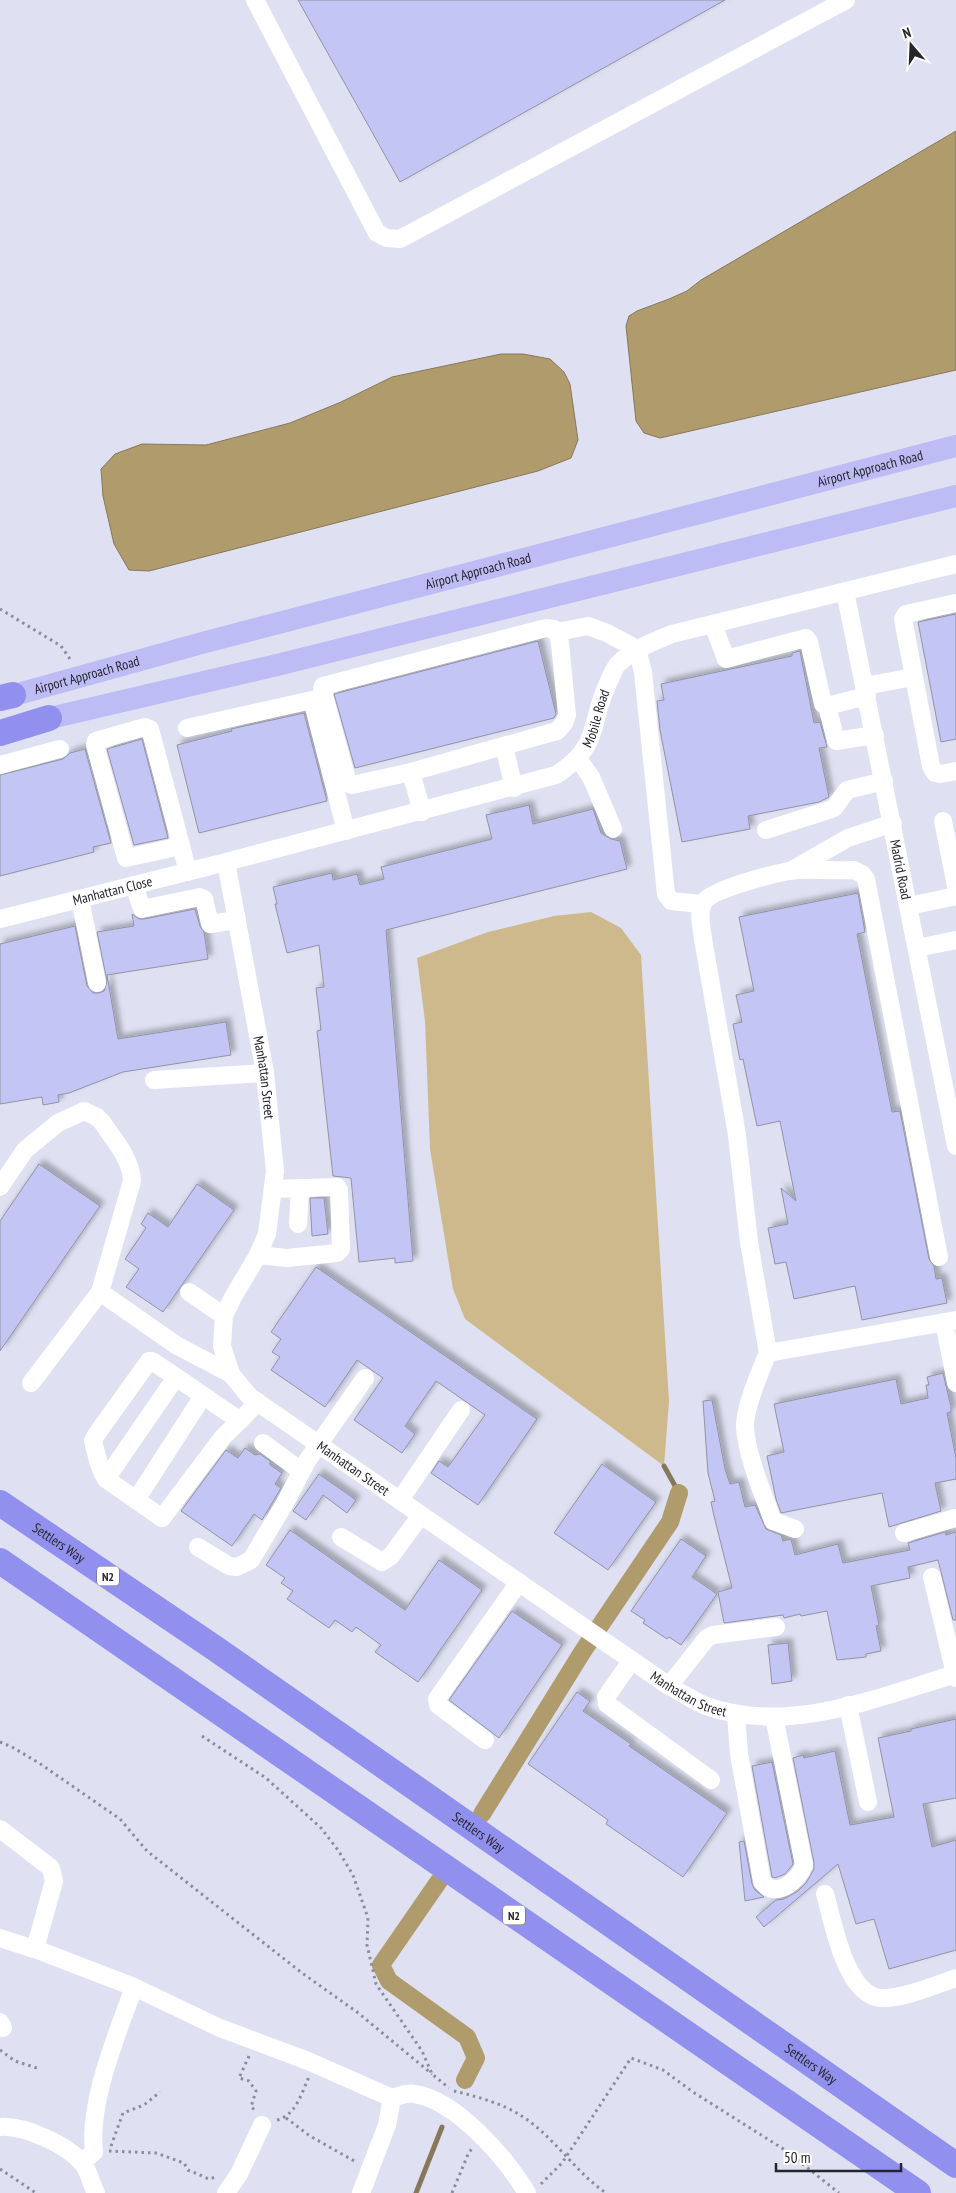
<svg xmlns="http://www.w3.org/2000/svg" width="956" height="2193" font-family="'PT Sans Narrow',sans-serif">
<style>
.green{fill:#cdb98b}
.water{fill:#b09b6d;stroke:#86785a}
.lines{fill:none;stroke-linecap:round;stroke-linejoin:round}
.stream{stroke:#86785a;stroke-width:5}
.canal{stroke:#b09b6d;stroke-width:18}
.building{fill:#c3c5f5;stroke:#9293a3;filter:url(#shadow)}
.path{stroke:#8c8d9a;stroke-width:3;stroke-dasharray:2.5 4;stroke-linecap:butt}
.minor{stroke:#fff;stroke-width:18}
.major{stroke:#bebcf5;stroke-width:22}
.highway{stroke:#9290ee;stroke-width:26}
.labels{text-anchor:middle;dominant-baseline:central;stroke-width:4.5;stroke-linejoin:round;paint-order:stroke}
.shield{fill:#fff;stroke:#66666b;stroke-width:1}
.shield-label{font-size:12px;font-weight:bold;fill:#25252c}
.street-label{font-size:14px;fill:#25252c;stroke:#fff}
</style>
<defs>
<filter id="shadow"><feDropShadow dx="4.5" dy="-4.5" stdDeviation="2.5" flood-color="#0004"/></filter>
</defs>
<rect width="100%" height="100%" fill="#dfe1f2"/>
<path class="green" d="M591,912L621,928L641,955L669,1401L664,1466L465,1319L453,1289L430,1149L425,1021L417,958L488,932L554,916Z"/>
<path class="water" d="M956,131V370L660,438L644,433L636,421L626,326L629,316L637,311L669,299L687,291L701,280Z
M501,354H523L550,359L564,372L570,384L578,440L571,458L538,471L149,571L129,570L114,544L103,496L101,469L115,454L142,444L206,445L290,423L341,402L392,377Z"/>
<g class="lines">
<path class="stream" d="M664,1466L679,1493
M416,2193L442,2127"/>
<path class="canal" d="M482,1814L583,1651L670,1522L679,1493
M439,1881L381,1965L389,1981L467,2037L476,2058L465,2080"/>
</g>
<path class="building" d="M298,0H725L400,182Z
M956,614V739L941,742L918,622Z
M538,641L556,714L554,718L355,768L334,694Z
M800,651L814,723L820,722L827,747L819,748L829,797L819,802L748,816L750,829L682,842L660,730L657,701L664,700L661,684L792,656V653Z
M304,713L327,801L199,833L177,745L232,731L231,729Z
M142,739L168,838L134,845L107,749Z
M85,749L111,843L93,847L94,852L0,876V775L63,759L70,753Z
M529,805L533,824L593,809L601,833L611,839L620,841L627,869L386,930L413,1261L395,1263V1258L359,1262L351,1178L333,1176L317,1031L321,1030L316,988L324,987L319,945L287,953L275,904H277L273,887L332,873L333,880L357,874L360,885L384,879L381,867L492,839L486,815Z
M858,893L865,932L857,934L892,1112L900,1111L929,1259L934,1266L936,1279L942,1278L947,1303L862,1320L855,1286L794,1299L786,1262L775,1264L768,1228L788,1224L781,1188L796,1201L780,1121L757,1126L743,1059L740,1060L733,1024L742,1022L736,995L754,991L739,917Z
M195,909L200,926L204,932L208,959L107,975L118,1039L226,1022L231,1055L123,1072L69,1093L58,1095L59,1102L43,1105L42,1097L0,1104V944L75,926L87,986L93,993H99L104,991L107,981L97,932L134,926L132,914L139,919H144Z
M39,1164L100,1206L0,1351V1221Z
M197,1184L234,1210L163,1312L126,1287L139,1269L125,1259L146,1228L141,1224L148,1213L168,1227Z
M310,1198H324L328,1234L312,1236Z
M316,1267L537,1419L478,1505L431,1473L439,1461L448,1467L485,1415L436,1381L405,1426L415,1434L402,1453L354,1420L383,1378L357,1360L325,1407L271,1370L280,1357L272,1352L281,1339L271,1332Z
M943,1373L951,1407V1412L947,1413L956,1458V1479L935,1483L941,1511L889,1527L882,1493L781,1513L776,1499L767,1456L784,1452L774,1404L896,1379L901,1404L928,1398L926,1385H929L927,1377Z
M712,1400L725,1469L730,1484L739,1482L745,1507L755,1505L766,1529L781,1535L783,1541L791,1539L795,1555L838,1544L843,1563L910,1550L908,1543L945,1532L946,1535L956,1532V1620H953L938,1560L908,1567L910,1578L871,1586L879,1625L876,1626L881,1651L866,1654V1657L837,1660L827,1611L801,1616L800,1614L784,1618L783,1615L724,1623L718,1592L732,1588L714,1516L711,1502L715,1501L708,1473L703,1401Z
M245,1448L255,1455L260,1454L270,1461V1465L282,1473L275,1484L281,1488L262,1520L254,1514L232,1546L181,1511L226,1450L238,1458Z
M602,1464L656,1502L608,1570L554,1533Z
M319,1474L356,1500L347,1513L323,1495L306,1520L293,1511Z
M290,1530L405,1610L439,1560L482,1590L418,1682L375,1652L381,1645L356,1627L352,1632L335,1620L329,1628L287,1599L293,1591L281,1583L285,1578L266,1565Z
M681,1539L706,1556L692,1577L717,1594L681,1645L669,1637L667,1639L643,1623L645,1620L631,1611Z
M512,1611L562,1645L499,1738L449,1700Z
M788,1643L792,1681L772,1684L768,1645Z
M577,1692L590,1701L583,1711L631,1744L629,1746L727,1813L683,1877L606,1824L608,1820L528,1764Z
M956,1719V1798L923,1804L932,1847L956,1840V1950L889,1969L874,1919L856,1924L838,1864L764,1927L756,1917L776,1900L784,1899L798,1891L806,1883L814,1869V1863L793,1758L803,1755L804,1758L835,1751L850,1825L894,1817L878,1738L911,1731V1729Z
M772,1762L793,1864L785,1874L775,1878L772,1877L752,1766Z
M744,1841L752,1884L755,1890L764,1897L745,1901L739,1842Z"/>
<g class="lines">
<path class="path" d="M0,609L61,646L70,659
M202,1736L266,1778L321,1828L338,1850L353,1875L368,1918L367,1945L376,1984L422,2051L432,2074L449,2088
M0,1742L12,1747L39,1763L120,1819L147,1851L302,1973L357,2012L432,2074
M0,2050L15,2061L40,2069
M249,2056L239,2078L249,2081L256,2091L251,2107L256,2111
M454,2091C475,2096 501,2103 520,2115C553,2135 574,2171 606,2193
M286,2118L310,2136L356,2162
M277,2120C296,2115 301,2094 309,2077
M111,2146L123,2113L144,2105L160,2092
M109,2151L156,2153L184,2163L188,2170L209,2179L216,2177
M0,2169L36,2193
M541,2184L562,2163L631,2058L663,2070L693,2092L785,2150L839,2193
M452,2193L469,2152L473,2148"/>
<g class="minor">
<path d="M255,0L377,233L387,238L400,239L846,0"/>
<path id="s1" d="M845,591L956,1146"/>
<path d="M956,603L906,614L903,619L931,766L935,773L940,774L956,771"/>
<path d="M713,624L726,659L806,638L809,642L823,704L827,706L867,696"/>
<path d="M546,628L554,629L557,632L560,643L567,715L564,723L557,731L411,772L352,785L348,783L322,689L323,686Z"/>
<path d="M557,632L588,626L607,633L637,649L643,672L666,894L671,901L702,904"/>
<path d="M865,686L913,677"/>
<path d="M827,706L836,741L875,735"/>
<path d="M187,728L312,700L346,831"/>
<path d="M504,746L514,788"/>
<path d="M578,759L591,777L613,829"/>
<path d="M0,765L60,749"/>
<path d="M411,772L422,812"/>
<path d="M943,821L956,886"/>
<path d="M766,830L829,810L834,808L847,790L884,781"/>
<path d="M181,846L126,858L95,745L96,741L145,727L150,729L188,872"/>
<path id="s2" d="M226,862L265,1073L275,1171L267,1234L258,1255L233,1297L224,1316L222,1346L231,1374L250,1397L669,1686C681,1692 693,1701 706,1706C790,1735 875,1698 956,1674"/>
<path d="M792,870L848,838L893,823"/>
<path d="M134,885L142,909L200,897L204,899L210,924L237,920"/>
<path d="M80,899L97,983"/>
<path d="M909,906L956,896"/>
<path id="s3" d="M0,919L226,862L556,775C603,744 588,724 609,681C612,675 614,668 618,664C633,649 653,642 672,634L956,564"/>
<path d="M917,948L956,940"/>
<path d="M154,1080L265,1073"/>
<path d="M0,1187L25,1150L58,1123L84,1111L97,1117L102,1122C114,1140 131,1158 132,1181L100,1292L31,1383"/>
<path d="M298,1224L300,1188"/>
<path d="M258,1255L287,1258L337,1253L341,1249L339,1190L337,1187L273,1189"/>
<path d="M939,1257L866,879L862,874L854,870C833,871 809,868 789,871C773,874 712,889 704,902C697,912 702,928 703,939L737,1135L749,1242L768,1353L956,1320"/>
<path d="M100,1292L176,1345L231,1374"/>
<path d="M189,1292L224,1316"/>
<path d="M944,1322L956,1383"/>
<path d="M768,1353C760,1372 744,1408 745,1428C747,1456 763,1494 773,1521L795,1529"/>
<path d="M240,1421L176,1377L106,1479L162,1518L223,1437C235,1425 247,1414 258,1402"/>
<path d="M263,1443L301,1471"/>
<path d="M106,1479C98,1467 97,1455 93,1441L96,1435L149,1361H152L176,1377"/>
<path d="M136,1500L203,1396"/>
<path d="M400,1500L461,1410"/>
<path d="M904,1533L956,1518"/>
<path d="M341,1537L382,1562L391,1556L421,1515"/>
<path d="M198,1547L229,1566L237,1567L251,1560L285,1503L307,1461L365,1378"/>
<path d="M932,1577L956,1678"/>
<path d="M632,1660L606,1697L607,1704L711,1780"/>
<path d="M669,1686L707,1638L713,1635L776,1627"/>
<path d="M848,1705L868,1802"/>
<path d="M736,1714L739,1754L762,1882C776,1900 798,1881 804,1865L774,1717"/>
<path d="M485,1740L438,1705L437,1699L519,1582"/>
<path d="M0,1829L51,1868L54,1881L35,1949"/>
<path d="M825,1894C833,1921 845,1995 881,1998C903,1999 935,1985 956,1978"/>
<path d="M0,1938L43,1952L134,1987L220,2028L308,2061L392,2098L387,2125L361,2193"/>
<path d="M0,2022L3,2028"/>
<path d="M392,2098C399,2096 407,2092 415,2094C457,2101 506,2158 527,2193"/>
<path d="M0,2127C24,2125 68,2145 83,2164C90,2173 91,2184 96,2193"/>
<path d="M82,2162L94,2152C88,2102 117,2035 134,1987"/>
<path d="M226,2193L239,2174L262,2125"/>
</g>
<g class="major">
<path id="s4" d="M0,699L202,643L956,446"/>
<path d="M33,722L277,665L956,496"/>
</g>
<g class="highway">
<path d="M0,698L13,695"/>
<path d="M0,733L49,718"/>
<path id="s5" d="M0,1503L216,1649L956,2165"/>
<path d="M0,1561L918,2193"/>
</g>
</g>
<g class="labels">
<g class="shield">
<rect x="97" y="1566.5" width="22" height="19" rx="4"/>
<rect x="503" y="1905.5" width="22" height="19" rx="4"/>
</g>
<g class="shield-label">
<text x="108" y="1576">N2</text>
<text x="514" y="1915">N2</text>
</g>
<g class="street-label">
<text stroke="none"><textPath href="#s4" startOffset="900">Airport Approach Road</textPath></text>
<text stroke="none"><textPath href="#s4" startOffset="495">Airport Approach Road</textPath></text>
<text stroke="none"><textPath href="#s4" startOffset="90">Airport Approach Road</textPath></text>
<text stroke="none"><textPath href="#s3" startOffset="646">Mobile Road</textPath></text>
<text stroke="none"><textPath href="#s1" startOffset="284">Madrid Road</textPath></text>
<text stroke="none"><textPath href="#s3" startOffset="116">Manhattan Close</textPath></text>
<text stroke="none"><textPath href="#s2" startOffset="219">Manhattan Street</textPath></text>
<text stroke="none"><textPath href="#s2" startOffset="684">Manhattan Street</textPath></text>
<text stroke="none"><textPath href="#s5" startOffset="71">Settlers Way</textPath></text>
<text stroke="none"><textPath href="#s2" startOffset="1089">Manhattan Street</textPath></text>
<text stroke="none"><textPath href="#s5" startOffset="581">Settlers Way</textPath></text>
<text stroke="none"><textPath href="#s5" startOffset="986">Settlers Way</textPath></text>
</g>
</g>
<g transform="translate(911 45) rotate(341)" stroke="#ffffff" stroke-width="4" paint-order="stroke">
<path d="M0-4L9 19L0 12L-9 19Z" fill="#25252c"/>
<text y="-8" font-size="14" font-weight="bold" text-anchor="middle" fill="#25252c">N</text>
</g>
<path d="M776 2163v8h125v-8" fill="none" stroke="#25252c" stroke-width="2.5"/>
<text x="784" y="2163" font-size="15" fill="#25252c" stroke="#ffffff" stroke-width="4" paint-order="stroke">50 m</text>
</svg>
